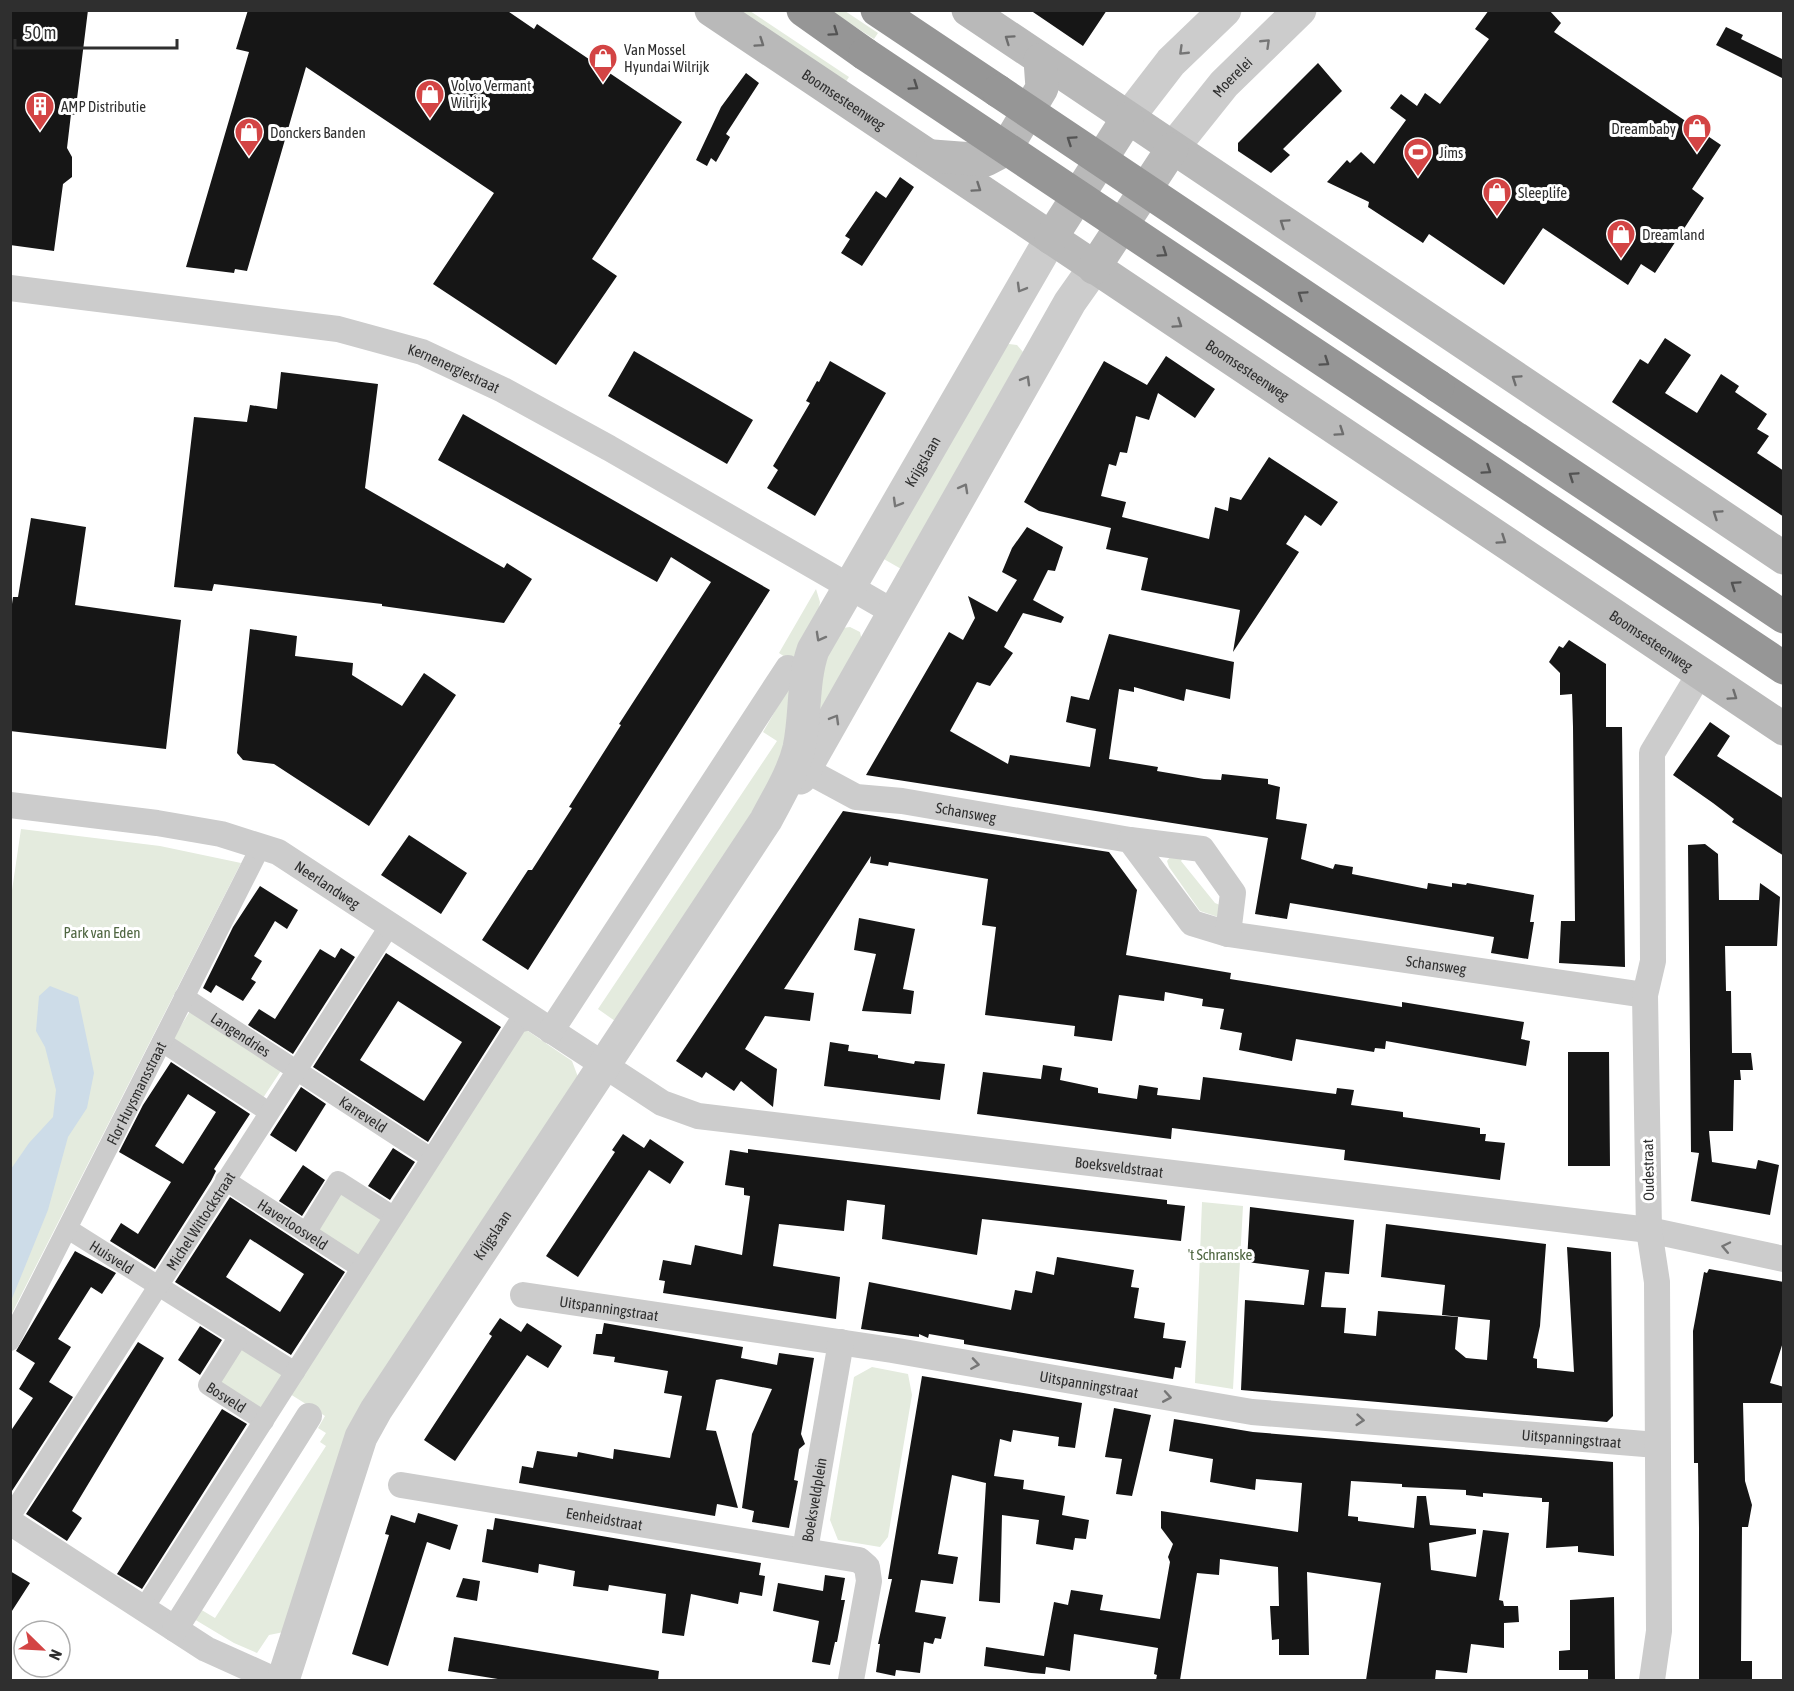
<svg xmlns="http://www.w3.org/2000/svg" width="1794" height="1691" font-family="'Asap Condensed',sans-serif">
<style>
.green{fill:#e4ebde}
.water{fill:#cddce8}
.building{fill:#161616;fill-rule:evenodd}
.lines{fill:none;stroke-linecap:round;stroke-linejoin:round}
.pedestrian{stroke:#ccc;stroke-width:20}
.minor{stroke:#ccc;stroke-width:26}
.tertiary{stroke:#ccc;stroke-width:33}
.secondary{stroke:#b9b9b9;stroke-width:33}
.motorway{stroke:#969696;stroke-width:33}
.motorway-bridge{stroke:#969696;stroke-width:33}
.oneway{stroke:#535353}
.oneway2{stroke:#6d6d6d}
.oneway3{stroke:#767676}
.labels{text-anchor:middle;dominant-baseline:central;stroke-width:6;stroke-linejoin:round;paint-order:stroke}
.poi-label{font-size:15px;fill:#2f2f2f;stroke:#fff;text-anchor:start}
.street-label{font-size:15px;fill:#2f2f2f;stroke:#fff}
.park-label{font-size:15px;fill:#4f6641;stroke:#fff}
</style>
<rect width="100%" height="100%" fill="#fff"/>
<path class="green" d="M731,11H750L849,77L843,86Z
M831,11H845L878,33L874,39Z
M1009,344L1017,345L1023,352L903,570L882,558L1003,346Z
M816,589L820,602L817,621L784,767L615,1021L598,1009L777,741L763,732L796,675L794,663L779,653Z
M850,627L860,632L862,641L815,745L812,679L842,628Z
M21,829L160,846L241,863L11,1315L10,904Z
M1174,852L1184,857L1181,861L1215,903L1220,905L1218,917L1200,911L1169,867L1167,861Z
M190,1011L282,1069L263,1098L172,1040Z
M525,1029L572,1061L578,1077L351,1431L289,1631L269,1635L257,1653L234,1643L194,1619L200,1609L215,1618L326,1446L320,1442L326,1433L318,1428L325,1416L290,1394Z
M340,1192L385,1220L360,1259L316,1231Z
M1202,1202L1243,1206L1233,1389L1195,1383Z
M242,1344L287,1373L262,1412L217,1383Z
M872,1367L908,1374L912,1395L888,1537L880,1547L838,1540L830,1520L854,1377Z"/>
<path class="water" d="M50,986L78,997L94,1073L87,1108L68,1137L48,1210L11,1301V1169L29,1143L53,1117L56,1090L45,1047L36,1031L39,996Z"/>
<path class="building" d="M10,10H88L75,115L71,114L67,148L72,157V177L63,184L54,251L10,245Z
M248,10H506L534,29L537,24L682,122L592,259L617,276L556,365L433,284L494,193L306,67L247,271L235,269L234,273L186,267L249,52L236,49Z
M1030,10H1107L1083,46Z
M1489,10H1549L1561,23L1554,32L1721,145L1692,189L1704,198L1655,273L1641,264L1628,285L1543,228L1504,285L1429,234L1423,243L1368,207L1369,202L1327,182L1347,160L1350,163L1361,152L1374,164L1406,120L1390,108L1401,94L1417,106L1425,93L1440,104L1489,39L1475,29Z
M1726,27L1743,35L1741,39L1784,60V79L1716,45Z
M1318,63L1342,91L1283,149L1290,155L1271,173L1238,151V143Z
M746,73L759,83L726,134L730,137L716,162L711,158L707,166L696,160L721,107Z
M900,177L914,187L862,266L841,253L850,239L845,236L876,191L886,198Z
M1665,338L1691,355L1665,393L1697,413L1721,374L1739,386L1735,392L1767,414L1757,429L1769,436L1757,453L1784,471V517L1612,402L1640,359L1648,364Z
M634,351L753,420L727,464L608,396Z
M1166,356L1215,389L1195,418L1158,393L1149,420L1136,416L1127,453L1120,452L1116,466L1109,464L1101,496L1126,502L1122,517L1209,539L1215,507L1228,511L1230,497L1241,500L1269,457L1338,502L1321,526L1305,515L1286,544L1299,552L1233,652L1240,610L1141,590L1148,558L1106,549L1111,528L1039,511L1024,502L1104,361L1147,385Z
M830,361L886,393L815,516L767,488L778,470L773,466L810,403L806,401L817,381L819,382Z
M281,372L378,384L365,488L504,568L507,563L532,579L504,623L382,606V604L214,584L212,591L174,587L194,417L247,422L250,405L277,409Z
M463,414L770,590L528,970L482,940L528,870H532L572,808L569,807L621,725L619,724L711,582L671,557L657,582L438,460Z
M31,518L86,527L75,605L181,620L166,749L10,731V618L13,597H18Z
M1027,527L1063,547L1055,571L1048,570L1033,600L1064,617L1061,623L1023,613L1004,647L1013,653L990,686L977,682L950,731L1008,764L1010,755L1090,767L1096,729L1066,722L1071,696L1089,700L1109,634L1234,662L1230,699L1186,689L1184,701L1134,687V692L1119,689L1109,759L1158,767L1157,771L1204,779L1221,780L1222,774L1268,779V784L1280,787L1276,819L1307,824L1301,859L1333,869L1335,864L1353,867L1352,874L1427,889L1428,883L1452,887V883L1466,885L1467,883L1534,895L1530,922H1534L1528,959L1491,953L1494,937L1465,932L1290,903L1287,919L1255,914L1268,838L866,775L949,632L963,640L975,618L968,596L997,612L1017,580L1002,572L1012,548Z
M250,629L297,636L295,656L353,663L352,675L402,706L424,673L456,695L369,826L274,764L243,760L237,753Z
M1569,640L1606,664V727H1622L1625,967L1559,963L1561,921H1575L1573,727L1572,694L1560,695V673L1549,662L1559,646L1563,648Z
M1710,722L1730,736L1717,756L1784,799V856L1732,822L1734,819L1713,803L1673,775Z
M843,811L1109,852L1137,890L1126,955L1231,973L1230,979L1402,1007V1002L1524,1022L1521,1039L1530,1041L1526,1066L1386,1041L1385,1049L1375,1048L1374,1052L1296,1039L1292,1061L1239,1050L1242,1033L1220,1029L1224,1009L1202,1006L1203,999L1165,992L1164,1001L1119,995L1112,1041L1074,1036L1075,1026L985,1015L996,927L982,925L988,879L889,862L888,866L870,863L871,856L784,989L814,993L810,1021L765,1016L745,1049L777,1069L773,1107L741,1081L734,1091L706,1072L702,1078L676,1061Z
M409,835L467,873L441,914L381,875Z
M1705,844L1718,854L1719,900H1759L1760,883L1780,897L1777,946H1725L1726,991H1731L1732,1053H1751L1753,1070H1740L1741,1080H1734L1733,1131H1709L1712,1162L1756,1169L1758,1160L1779,1165L1770,1215L1691,1201L1699,1153L1691,1152L1688,845Z
M260,886L298,910L287,929L275,921L265,938L254,956L262,961L251,979L256,982L243,1001L216,985L211,993L203,988L233,927Z
M859,918L915,929L903,989L914,991L911,1014L862,1011L876,954L854,950Z
M341,948L355,957L293,1054L248,1025L259,1009L275,1019L320,949L335,958Z
M386,953L501,1027L428,1142L313,1067ZM398,1001L462,1042L424,1101L360,1060Z
M830,1042L849,1045L848,1051L878,1055V1058L914,1064L915,1061L945,1064L940,1100L824,1086Z
M1568,1052H1609L1610,1166H1568Z
M171,1062L250,1114L214,1169L216,1171L211,1181L155,1269L110,1241L121,1223L138,1234L171,1182L119,1152L143,1105ZM188,1094L216,1112L183,1164L155,1146Z
M1043,1065L1062,1068L1060,1080L1098,1088V1093L1137,1099L1139,1085L1158,1088L1157,1095L1200,1100L1203,1077L1336,1094L1337,1088L1354,1090L1351,1105L1403,1112V1117L1480,1128V1134H1486L1485,1141L1505,1143L1500,1180L1344,1160L1345,1150L1172,1128L1171,1139L977,1114L983,1072L1041,1079Z
M301,1087L326,1104L296,1152L270,1135Z
M623,1134L644,1148L650,1139L684,1162L670,1184L649,1170L578,1277L546,1256L615,1152L612,1150Z
M393,1148L415,1162L390,1200L368,1186Z
M748,1149L1167,1200V1204L1185,1206L1181,1241L982,1219L977,1255L882,1239L885,1205L847,1200L844,1231L779,1224L773,1266L840,1277L836,1319L663,1293L665,1281L659,1280L663,1260L691,1265L695,1245L742,1255L750,1196L744,1195V1188L725,1185L730,1150L748,1153Z
M303,1165L325,1180L302,1216L279,1201Z
M230,1197L345,1272L291,1355L175,1282ZM250,1239L304,1274L280,1312L226,1277Z
M1250,1207L1354,1220L1349,1274L1325,1272L1321,1307L1346,1308L1344,1333L1376,1336L1378,1311L1458,1317L1455,1349L1466,1358L1487,1360L1490,1320L1442,1315L1445,1285L1381,1277L1386,1224L1546,1244L1540,1326L1533,1358L1537,1359V1368L1574,1372L1567,1247L1611,1252L1613,1416L1607,1422L1241,1390L1245,1300L1304,1305L1309,1270L1247,1262Z
M75,1251L116,1273L102,1294L91,1287L58,1339L71,1347L49,1382L73,1397L10,1494V1432L33,1398L19,1389L35,1363L16,1351Z
M1057,1257L1134,1270L1131,1287L1139,1288L1134,1318L1165,1323L1163,1338L1186,1341L1181,1368L1175,1367L1173,1379L964,1344V1340L929,1334L928,1338L919,1334V1337L861,1329L869,1282L1011,1310L1015,1290L1032,1293L1036,1271L1054,1275Z
M1709,1269L1784,1282V1339L1770,1383L1784,1387V1403H1743L1745,1481L1752,1505L1748,1527H1742L1741,1661H1752V1679L1748,1680H1699V1528L1698,1463H1694L1693,1331L1704,1272L1707,1273Z
M500,1318L521,1332L527,1323L562,1346L548,1368L527,1355L455,1461L424,1440L492,1336L489,1334Z
M604,1323L743,1347L741,1358L777,1365L779,1353L814,1358L801,1434L805,1444L799,1449L794,1480L798,1481L789,1528L752,1522L754,1511L742,1508L752,1434L772,1389L721,1379L716,1380L706,1430L716,1431L738,1508L717,1504L715,1516L519,1483L522,1466L533,1468L537,1451L577,1457L578,1452L613,1459L614,1449L670,1458L682,1396L664,1393L668,1371L614,1362L615,1357L593,1354L596,1334H602Z
M200,1326L222,1340L200,1375L178,1360Z
M138,1342L164,1358L72,1511L82,1518L67,1541L26,1514Z
M922,1376L1082,1403L1075,1448L1058,1446L1059,1437L1013,1430L1011,1442L1000,1439L994,1476L1024,1480L1023,1489L1065,1496L1062,1515L1089,1520L1086,1539L1075,1538L1073,1550L1036,1544L1039,1520L1002,1515L1000,1603L979,1601L986,1483L952,1475L938,1554L958,1557L953,1584L921,1580L915,1612L946,1617L941,1639L935,1638L933,1644L924,1642L920,1673L896,1670L895,1676L876,1672L880,1644H878L892,1579H888Z
M1114,1408L1151,1415L1132,1496L1116,1494L1122,1459L1105,1457Z
M222,1409L247,1424L142,1589L117,1574Z
M1174,1419L1253,1432L1613,1462L1614,1556L1578,1552V1546L1546,1548L1549,1502H1542V1498L1483,1493V1497L1466,1495V1490L1402,1487V1484L1351,1481L1348,1516L1358,1517V1521L1414,1528L1417,1496H1426L1430,1525L1476,1529V1534L1429,1543L1431,1570L1476,1577L1483,1530L1509,1533L1499,1600L1503,1601L1504,1606H1518L1519,1622L1504,1623V1648L1471,1644L1467,1673L1436,1670L1435,1680H1366L1381,1583L1307,1572L1309,1655H1279V1639L1272,1640L1270,1606H1279L1278,1567L1220,1559L1219,1575L1197,1573L1180,1680H1156L1157,1675L1154,1674L1158,1648L1074,1634L1070,1671L1046,1667L1045,1674L1031,1673L984,1666L986,1647L1044,1656L1054,1602L1068,1605L1071,1590L1103,1595L1100,1610L1160,1619L1170,1562L1168,1557L1173,1544L1161,1528V1511L1298,1532L1302,1483L1256,1479L1255,1490L1210,1482L1213,1459L1169,1451Z
M418,1513L458,1525L450,1550L427,1542L388,1666L352,1654L389,1535L385,1534L391,1515L415,1523Z
M495,1518L761,1563L759,1575L765,1576L762,1596L740,1592L738,1604L691,1594L684,1636L662,1633L666,1594L609,1585L608,1591L573,1586L575,1571L539,1564L538,1573L482,1562L487,1529L493,1530Z
M10,1571L30,1583L10,1614Z
M825,1575L845,1578L841,1600H845L837,1642H835L830,1665L812,1662L819,1621L773,1611L778,1583L823,1591Z
M463,1578L480,1581L477,1601L456,1597Z
M1614,1597L1615,1680H1588V1670H1559V1651L1570,1650V1600Z
M454,1637L659,1671L658,1680H504L448,1671Z"/>
<g class="lines">
<g class="pedestrian">
<path id="s1" d="M184,997L431,1158"/>
<path d="M162,1042L269,1112"/>
<path id="s2" d="M225,1180L361,1268"/>
<path id="s3" d="M68,1229L295,1372"/>
<path d="M306,1233L338,1181L393,1216"/>
<path id="s4" d="M239,1336L208,1385L264,1421"/>
<path id="s5" d="M10,1341L261,846"/>
<path id="s6" d="M10,1517L390,925"/>
<path d="M144,1608L518,1023L533,1019"/>
</g>
<g class="minor">
<path id="s7" d="M10,288L338,329L422,352L503,390L609,448L895,613"/>
<path id="s8" d="M806,770L856,797L902,801L1130,840L1192,923L1228,934L1645,995"/>
<path id="s9" d="M10,805L157,823L221,834L278,852L662,1103L698,1116L1649,1230L1784,1259"/>
<path d="M1130,840L1202,849L1233,893L1228,934"/>
<path d="M551,1031L788,668"/>
<path id="s10" d="M523,1295L892,1350L1252,1412L1657,1445"/>
<path id="s11" d="M401,1485L859,1560L867,1567L869,1581L851,1680"/>
<path d="M10,1522L206,1649L275,1680"/>
<path id="s12" d="M805,1550L841,1342"/>
<path d="M175,1629L309,1416"/>
<path d="M1652,1680L1659,1631L1657,1282L1649,1230L1645,995L1653,961L1652,753L1700,673"/>
</g>
<g class="tertiary">
<path d="M1127,119L1171,62L1225,10"/>
<path id="s13" d="M1172,149L1224,84L1300,10"/>
<path d="M800,778L1070,302L1094,268"/>
<path id="s14" d="M283,1680L361,1437L376,1410L766,820C778,797 793,773 799,748C806,715 802,682 813,650L1051,238"/>
</g>
<g class="secondary">
<path id="s15" d="M711,10L1784,729"/>
<path d="M968,10L1784,558"/>
<path d="M933,156L986,160L1005,150L1042,88L1040,60"/>
<path d="M1051,238L1127,119"/>
<path d="M1094,268L1172,149"/>
</g>
<path class="motorway" d="M803,10L865,54
M877,10L998,91
M1438,386L1784,617"/>
<path class="motorway-bridge" d="M865,54L1784,668
M998,91L1438,386"/>
</g>
<defs><path id="oneway-chevron" d="M-2-3.5L2.5 0L-2 3.5" fill="none" stroke-width="1.6" stroke-linecap="round" stroke-linejoin="round" transform="scale(1.5)"/></defs>
<g class="oneway">
<use href="#oneway-chevron" transform="translate(834 32) rotate(35)"/>
<use href="#oneway-chevron" transform="translate(914 86) rotate(34)"/>
<use href="#oneway-chevron" transform="translate(1071 140) rotate(-146)"/>
<use href="#oneway-chevron" transform="translate(1163 253) rotate(34)"/>
<use href="#oneway-chevron" transform="translate(1302 295) rotate(-146)"/>
<use href="#oneway-chevron" transform="translate(1325 362) rotate(34)"/>
<use href="#oneway-chevron" transform="translate(1487 470) rotate(34)"/>
<use href="#oneway-chevron" transform="translate(1573 476) rotate(-146)"/>
<use href="#oneway-chevron" transform="translate(1735 585) rotate(-146)"/>
</g>
<g class="oneway2">
<use href="#oneway-chevron" transform="translate(1009 39) rotate(-145)"/>
<use href="#oneway-chevron" transform="translate(760 43) rotate(34)"/>
<use href="#oneway-chevron" transform="translate(977 188) rotate(34)"/>
<use href="#oneway-chevron" transform="translate(1284 223) rotate(-146)"/>
<use href="#oneway-chevron" transform="translate(1178 324) rotate(34)"/>
<use href="#oneway-chevron" transform="translate(1516 379) rotate(-146)"/>
<use href="#oneway-chevron" transform="translate(1340 432) rotate(34)"/>
<use href="#oneway-chevron" transform="translate(1717 514) rotate(-146)"/>
<use href="#oneway-chevron" transform="translate(1502 540) rotate(34)"/>
<use href="#oneway-chevron" transform="translate(1733 696) rotate(34)"/>
</g>
<g class="oneway3">
<use href="#oneway-chevron" transform="translate(1266 43) rotate(-44)"/>
<use href="#oneway-chevron" transform="translate(1183 51) rotate(136)"/>
<use href="#oneway-chevron" transform="translate(1021 288) rotate(120)"/>
<use href="#oneway-chevron" transform="translate(1026 380) rotate(-60)"/>
<use href="#oneway-chevron" transform="translate(964 488) rotate(-61)"/>
<use href="#oneway-chevron" transform="translate(897 503) rotate(120)"/>
<use href="#oneway-chevron" transform="translate(820 637) rotate(119)"/>
<use href="#oneway-chevron" transform="translate(835 719) rotate(-60)"/>
<use href="#oneway-chevron" transform="translate(1726 1247) rotate(-168)"/>
<use href="#oneway-chevron" transform="translate(975 1364) rotate(9)"/>
<use href="#oneway-chevron" transform="translate(1167 1397) rotate(10)"/>
<use href="#oneway-chevron" transform="translate(1360 1420) rotate(5)"/>
</g>
<defs>
<g id="shop-pin" transform="scale(1.5)"><path d="M0 17L-7.5 6A9.5 9.5 0 1 1 7.5 6Z" fill="#d34444" stroke="#fff"/><path d="M-5-2.5h2.3a2.7 3.5 0 0 1 5.4 0H5L5.5 6h-11ZM-1.5-2.5h3a1.5 2.3 0 0 0-3 0Z" fill="#fff"/></g>
<g id="building-pin" transform="scale(1.5)"><path d="M0 17L-7.5 6A9.5 9.5 0 1 1 7.5 6Z" fill="#d34444" stroke="#fff"/><path d="M-4-6H4V6H1V3H-1V6H-4ZM-2.5-4.3h1.7v1.8h-1.7ZM.8-4.3h1.7v1.8H.8ZM-2.5-1h1.7V.8h-1.7ZM.8-1h1.7V.8H.8Z" fill="#fff"/></g>
<g id="stadium-pin" transform="scale(1.5)"><path d="M0 17L-7.5 6A9.5 9.5 0 1 1 7.5 6Z" fill="#d34444" stroke="#fff"/><path d="M0-5a6.5 5 0 1 0 0 10a6.5 5 0 1 0 0-10ZM-3.5-1.8h7v3.6h-7Z" fill="#fff"/></g>
</defs>
<g fill-rule="evenodd">
<use href="#shop-pin" x="603" y="58"/>
<use href="#shop-pin" x="430" y="94"/>
<use href="#building-pin" x="40" y="106"/>
<use href="#shop-pin" x="1697" y="128"/>
<use href="#shop-pin" x="249" y="132"/>
<use href="#stadium-pin" x="1418" y="152"/>
<use href="#shop-pin" x="1497" y="192"/>
<use href="#shop-pin" x="1621" y="234"/>
</g>
<g class="labels">
<g class="poi-label">
<text x="624" y="49">Van Mossel<tspan x="624" dy="17">Hyundai Wilrijk</tspan></text>
<text x="451" y="85">Volvo Vermant<tspan x="451" dy="17">Wilrijk</tspan></text>
<text x="61" y="106">AMP Distributie</text>
<text x="1676" y="128" text-anchor="end">Dreambaby</text>
<text x="270" y="132">Donckers Banden</text>
<text x="1439" y="152">Jims</text>
<text x="1518" y="192">Sleeplife</text>
<text x="1642" y="234">Dreamland</text>
</g>
<g class="street-label">
<text stroke="none"><textPath href="#s13" startOffset="94">Moerelei</textPath></text>
<text stroke="none"><textPath href="#s15" startOffset="160">Boomsesteenweg</textPath></text>
<text stroke="none"><textPath href="#s7" startOffset="453">Kernenergiestraat</textPath></text>
<text stroke="none"><textPath href="#s15" startOffset="646">Boomsesteenweg</textPath></text>
<text stroke="none"><textPath href="#s14" startOffset="1390">Krijgslaan</textPath></text>
<text stroke="none"><textPath href="#s15" startOffset="1132">Boomsesteenweg</textPath></text>
<text stroke="none"><textPath href="#s8" startOffset="168">Schansweg</textPath></text>
<text stroke="none"><textPath href="#s9" startOffset="332">Neerlandweg</textPath></text>
<text stroke="none"><textPath href="#s8" startOffset="686">Schansweg</textPath></text>
<text stroke="none"><textPath href="#s1" startOffset="68">Langendries</textPath></text>
<text stroke="none"><textPath href="#s5" startOffset="278">Flor Huysmansstraat</textPath></text>
<text stroke="none"><textPath href="#s1" startOffset="214">Karreveld</textPath></text>
<text stroke="none"><textPath href="#s9" startOffset="1194">Boeksveldstraat</textPath></text>
<text transform="translate(1648 1170) rotate(-91)">Oudestraat</text>
<text stroke="none"><textPath href="#s6" startOffset="352">Michel Wittockstraat</textPath></text>
<text stroke="none"><textPath href="#s2" startOffset="81">Haverloosveld</textPath></text>
<text stroke="none"><textPath href="#s14" startOffset="496">Krijgslaan</textPath></text>
<text stroke="none"><textPath href="#s3" startOffset="52">Huisveld</textPath></text>
<text stroke="none"><textPath href="#s10" startOffset="87">Uitspanningstraat</textPath></text>
<text stroke="none"><textPath href="#s10" startOffset="573">Uitspanningstraat</textPath></text>
<text stroke="none"><textPath href="#s4" startOffset="80">Bosveld</textPath></text>
<text stroke="none"><textPath href="#s10" startOffset="1059">Uitspanningstraat</textPath></text>
<text stroke="none"><textPath href="#s12" startOffset="51">Boeksveldplein</textPath></text>
<text stroke="none"><textPath href="#s11" startOffset="206">Eenheidstraat</textPath></text>
</g>
<g class="park-label">
<text x="102" y="932">Park van Eden</text>
<text x="1220" y="1254">'t Schranske</text>
</g>
</g>
<rect width="1794" height="1691" fill="none" stroke="#2f2f2f" stroke-width="24"/>
<g transform="translate(42 1649) rotate(114)"><circle r="28" fill="#ffffff" stroke="#acacac" stroke-width="1.5"/>
<path d="M0-4.5L10 22L0 15L-10 22Z" fill="#d34444"/>
<text y="-9" font-size="16" font-weight="bold" text-anchor="middle" fill="#2f2f2f">N</text>
</g>
<path d="M15 39v9h162v-9" fill="none" stroke="#2f2f2f" stroke-width="3"/>
<text x="24" y="39" font-size="18" fill="#2f2f2f" stroke="#ffffff" stroke-width="4.5" paint-order="stroke">50 m</text>
</svg>
